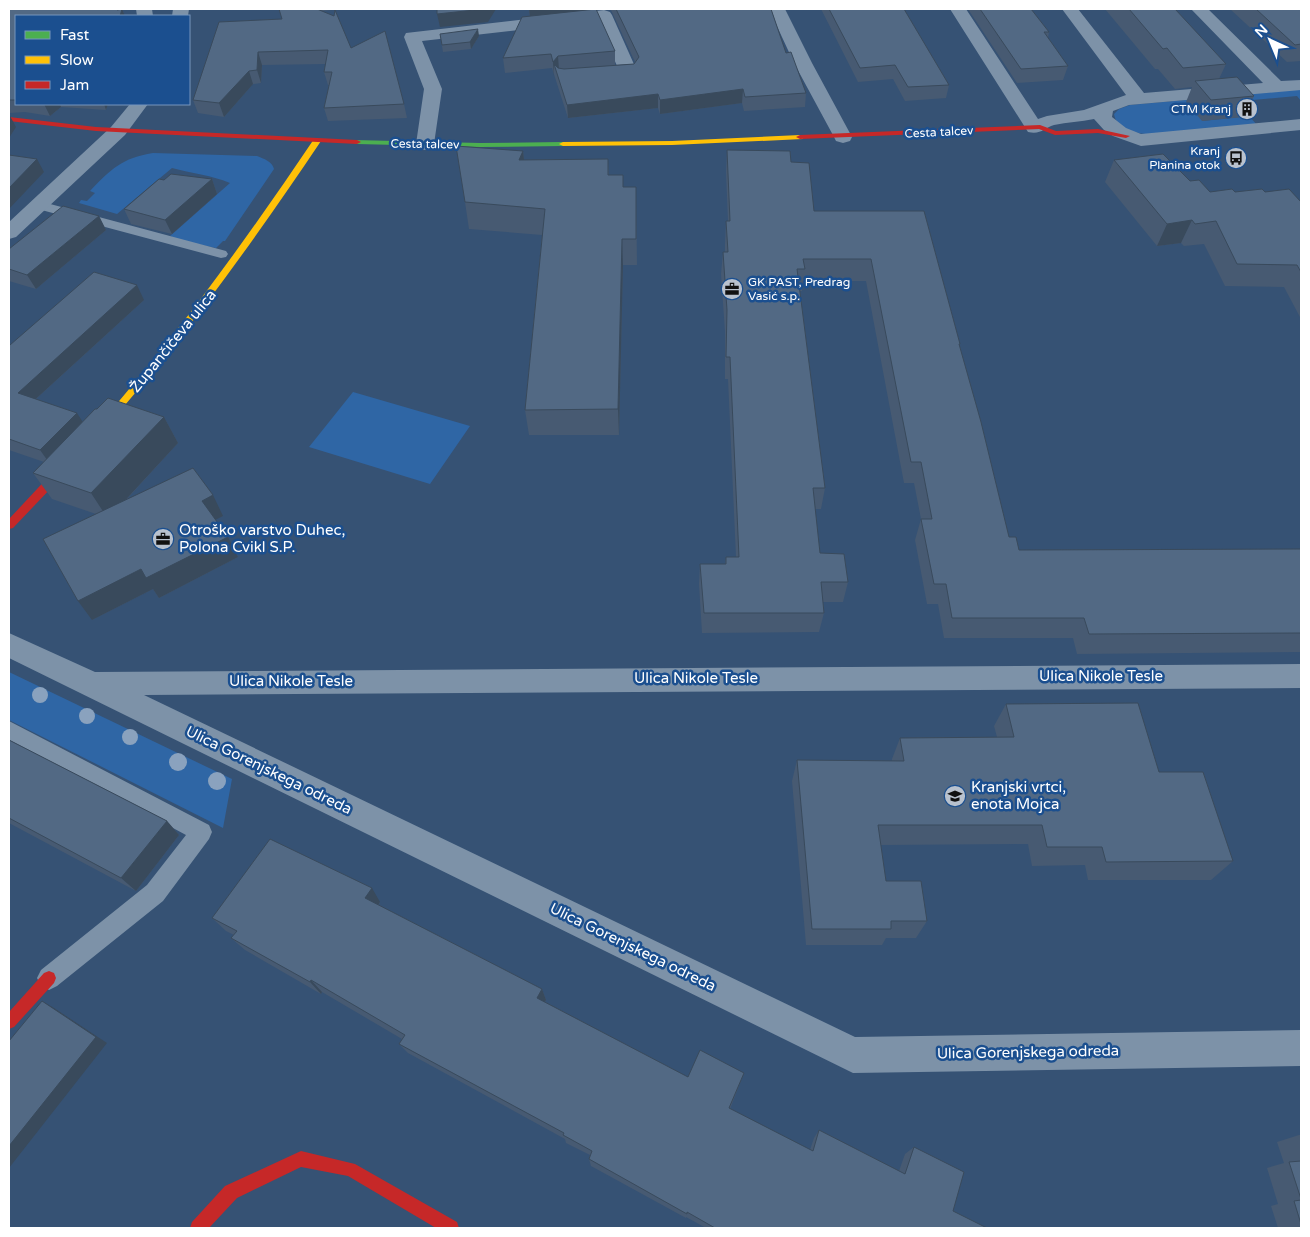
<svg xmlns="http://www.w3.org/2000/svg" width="1310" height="1237" font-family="'Varela Round',sans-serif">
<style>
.green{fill:#2f66a5}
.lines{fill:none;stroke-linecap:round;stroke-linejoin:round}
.lane{fill:#7d92a8;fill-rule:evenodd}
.street{fill:#7d92a8;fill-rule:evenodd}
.fast{fill:#4caf50;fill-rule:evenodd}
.slow{fill:#ffc107;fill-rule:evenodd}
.jam{fill:#c62828;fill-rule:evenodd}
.tree{fill:#8aa2be}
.wall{fill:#475a72}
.shaded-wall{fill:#394a5c}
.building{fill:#526984;stroke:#394a5c}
.labels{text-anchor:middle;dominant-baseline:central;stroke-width:5;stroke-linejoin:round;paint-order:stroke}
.far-poi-label{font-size:12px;fill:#fff;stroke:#1b4f8f;text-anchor:end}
.far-street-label{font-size:12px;fill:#fff;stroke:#1b4f8f}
.street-label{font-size:15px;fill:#fff;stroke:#1b4f8f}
.poi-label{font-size:15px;fill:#fff;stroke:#1b4f8f;text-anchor:start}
</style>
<rect width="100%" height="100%" fill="#365274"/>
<path class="green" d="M1296,89L1301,90V101L1297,96L1253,100L1247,94Z
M1229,96L1202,121L1249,116L1257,125L1153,135C1138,133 1117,132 1114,114L1119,109L1130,105Z
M153,153L257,156C264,159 272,161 274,169L225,241H223L216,248L178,240L170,236L230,183C211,175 194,174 172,168L117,214L79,203L81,200L87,201L95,193L90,191C111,169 122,158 153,153Z
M353,392L470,426L430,484L309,447Z
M9,672L232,779L223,828L9,720Z"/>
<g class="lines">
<path class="lane" d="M39,201L226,251L228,254L226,257L221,258L34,208L32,205L34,202Z
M9,721L209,825L212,832L209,839L163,901L57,986L49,990L41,986L37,978L41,970L147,885L186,835L9,740Z"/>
<path class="street" d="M136,9H152L153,16H137Z
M173,9H189L188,16H172Z
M769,9H785L812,63L852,137L850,141L843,143L836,141L834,137L794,63Z
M950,9H966L1038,119L1047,116L1084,110L1126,95L1062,9H1078L1144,93L1263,83L1191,9H1208L1281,81L1301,80V90L1129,105L1113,111L1112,117L1126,128L1141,134L1301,119V130L1141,146L1113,136L1104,130L1094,119C1081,122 1067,122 1054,125C1044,128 1041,135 1028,132Z
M604,10L610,12L612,15L637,71L634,75L597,78L591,77L588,73L591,69L617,66L598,21L422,41L442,89L434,144L432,148L425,150L418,148L416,144L424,89L404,37L406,33Z
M130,104H148L125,135L16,237L9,239V222L111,127Z
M9,633L95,672L1301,664V688L144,695L855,1037L1301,1030V1066L853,1073L9,658Z"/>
<path class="fast" d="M354,140L480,143L563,142L567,144L563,146L480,147L357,144L353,142Z"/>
<path class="slow" d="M800,135H803V139L672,145L563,146L559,144L563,142L672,141Z
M314,139L321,141C253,242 182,341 101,433H95L93,431L95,429C175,338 246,240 314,139Z"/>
<path class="jam" d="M9,117L96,127L357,140L361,142L357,144L96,131L9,121Z
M1040,125L1056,131L1098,129L1130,136L1126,138L1098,133L1055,135L1039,129L800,139L796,137L800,135Z
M70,457L74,458L75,461L74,464L13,528L9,529V519L66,458Z
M49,971L54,973L56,978L54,983L14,1027L9,1029V1012L44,973Z
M301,1151L355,1164L457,1222L459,1228H436L348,1176L301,1167L237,1198L209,1228H190L192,1222L225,1186Z"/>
</g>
<g class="tree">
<circle cx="40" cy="695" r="8"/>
<circle cx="87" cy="716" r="8"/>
<circle cx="130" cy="737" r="8"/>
<circle cx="178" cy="762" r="9"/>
<circle cx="217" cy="781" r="9"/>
</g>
<path class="wall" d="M9,9H122L125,16H16V104H108L106,110L61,107L50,116L25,112L9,113Z
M279,9H332V10L322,11L351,48L404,104L407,118L328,121L324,108L329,85H328L324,72L326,64L262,65L261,83L253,84L224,117L198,113L193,100L282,19Z
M529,9H599L573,12L615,51V65L634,64L635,62L611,10L606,9H771L786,53L806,93L805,107L744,111L742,103L660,114L658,108L568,118L552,68L505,73L503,58L530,17Z
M821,9H904L949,85L946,98L905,101L893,79L858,82Z
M968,9H1031L1049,32L1048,38L1068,66L1063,80L1017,83Z
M1105,9H1175L1226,64L1219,79L1254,96L1244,117L1202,121L1186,102L1192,87L1175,89L1158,69H1155Z
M1230,9H1301V61L1287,62Z
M440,34L479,36L471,49L443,52Z
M727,150L791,162L814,211H924L960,344L959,348L1009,537L1019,550L1301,549V652L1077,654L1073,638H944L938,604H927L915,540L921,519L914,483H904L866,281H803L802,291H800L825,488L821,509H815L820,553L848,582L843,602H823L824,613L819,632L702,633L699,584L700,564H725L726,557H736L728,379H725V332L721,274L723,252H725V244L726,221H728L726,172Z
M523,151L524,160L608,159L609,175L624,187H636L637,265H623L619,435H529L525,410L542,235L469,229L465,202Z
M1114,160L1190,181L1210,192H1265L1301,202V319L1284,287L1225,286L1204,244L1184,246L1181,243L1157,246L1105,182Z
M212,179L217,194L172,234L131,224L124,209L164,180Z
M99,216L106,230L36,289L9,281V249Z
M144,300L36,399L83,422L164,417L178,443L126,500L223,516L215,519L228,537L238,557L159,598L153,589L92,620L96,514L52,499L33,473L44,462L9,450V344L10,345Z
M1006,704L1159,772L1233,861L1211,880H1088L1085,865L1032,866L1028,844L881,845L886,881L927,921L916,938H886L882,945H806L792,781L797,760L892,761V759L900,738L997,737L994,726Z
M9,740L167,821L179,835L136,891L9,823Z
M380,902L379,905L542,989L546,1000L545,1002L688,1077L744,1073L730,1109L810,1150L814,1138L819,1130L899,1171L905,1154L914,1147L953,1211L987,1228H706L686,1217V1218L591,1166L589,1159L590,1155L566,1143L565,1139L408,1053L399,1044L402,1039L322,992L321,994L245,950L231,938L234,935L226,931L212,918Z
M1299,1135H1301V1228H1278L1271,1206L1278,1204L1267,1168L1284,1163L1277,1142Z"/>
<path class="shaded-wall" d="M117,9H118L120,15L122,9L125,16H119Z
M484,9H496L488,22L440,27L437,14Z
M529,9H599L530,17Z
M478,29L479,36L471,49L470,42Z
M258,52L262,65L261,83L257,70Z
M558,56L559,70L554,64V76L553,62Z
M249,71L253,84L224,117L219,103Z
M743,89L742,103L660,114V100Z
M658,94V108L568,118L567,105Z
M44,104H60L61,107L50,116Z
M104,104H108L106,110Z
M9,114L16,127L9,138Z
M523,151L526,177L519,160Z
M37,159L44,172L9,209V188Z
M212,179L217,194L172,234L165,220Z
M99,216L106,230L36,289L27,275Z
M1192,220L1181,243L1157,246L1167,224Z
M622,239L623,265L619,435L618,409Z
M137,285L144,300L27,407L18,393Z
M77,413L86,427L50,464L40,450Z
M164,417L178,443L108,519L91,493Z
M213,495L223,516L213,521L202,501Z
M228,537L238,557L159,598L153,589L92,620L78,601L141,569Z
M167,821L179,835L136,891L121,878Z
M372,888L380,902L374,912L365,898Z
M311,980L322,992L321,994L310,982Z
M542,989L546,1000L541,1009L537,998Z
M42,1001L54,1008L107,1043L9,1168V1146Z"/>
<path class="building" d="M9,9H117V10L122,9L120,16H16V100H9Z
M279,9H317L334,16L335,10L351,48L385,31L404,104L324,108L332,72H324L328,50L258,52L257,70L249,71L219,103L193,100L219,22L282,19Z
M437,9H484L437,14Z
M596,9L615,51L558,56L553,62L551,54L503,58L522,17Z
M616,9H771L786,53L791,52L806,93L745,97L743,89L660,100L658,94L567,105L554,64L558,68L564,69L634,64L639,57Z
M829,9H904L949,85L908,87L895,65L860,68Z
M980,9H1031L1049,32H1044L1068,66L1021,69Z
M1129,9H1175L1226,64L1183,68L1167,48L1163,49Z
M1256,9H1301V44L1295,45Z
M478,29L470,42L442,45L440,34Z
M1237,77L1254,96L1211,100L1195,81Z
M456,146L523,151L519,160L608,159V175H623V187H636V239H622L618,409L525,410L545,209L465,202Z
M727,150L790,151L791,162L809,163L814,211H924L960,344H959L981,422L1009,537H1016L1019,550L1301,549V633L1089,634L1084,618H952L946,584H934L921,519H932L921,462H911L871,259H803L805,269H797L825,488H813L820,553L844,554L848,582H821L824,613H704L700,564H726V557H739L730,357H726L727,310L723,252H728L726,221H730Z
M1163,154L1190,181L1199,180L1210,192L1232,189L1235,192L1262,189L1265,192L1289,189L1301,202V272L1297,265L1237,264L1216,221L1195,224L1192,220L1167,224L1114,160Z
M9,155L37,159L9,188Z
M171,174L212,179L165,220L124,209L159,179L164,180Z
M63,206L99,216L27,275L9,269V249Z
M94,272L137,285L18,393L77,413L40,450L9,439V344L10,345Z
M108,398L164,417L91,493L33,473L95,409H97Z
M193,468L213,495L202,501L228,537L146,578L141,569L78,601L43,539Z
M1138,703L1159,772H1203L1233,861L1106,862L1102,847H1047L1042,825H878L886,881H921L927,921H891V929H812L797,760L904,761L900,738L1014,737L1006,704Z
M9,740L167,821L121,878L9,818Z
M270,839L372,888L365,898L542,989L537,998L688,1077L700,1050L744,1073L729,1108L813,1151L819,1130L905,1174L914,1147L964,1172L953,1211L987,1228H715L687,1212V1214L589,1159L592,1151L563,1135L564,1133L399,1044L405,1035L311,980L310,982L231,938L237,931L212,918Z
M42,1001L96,1037L9,1146V1041Z
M1301,1161V1199L1289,1162Z
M1301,1200V1224L1294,1201Z"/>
<defs>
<g id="building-disc" transform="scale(1.125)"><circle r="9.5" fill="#b9c2ce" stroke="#1b4f8f"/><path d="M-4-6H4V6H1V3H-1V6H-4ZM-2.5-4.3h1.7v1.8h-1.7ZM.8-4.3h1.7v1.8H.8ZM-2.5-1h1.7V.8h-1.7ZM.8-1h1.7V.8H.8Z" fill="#111"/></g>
<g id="bus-disc" transform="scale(1.125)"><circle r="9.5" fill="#b9c2ce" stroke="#1b4f8f"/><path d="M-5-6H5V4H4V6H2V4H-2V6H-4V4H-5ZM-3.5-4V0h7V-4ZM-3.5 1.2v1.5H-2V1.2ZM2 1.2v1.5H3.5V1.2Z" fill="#111"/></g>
<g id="office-disc" transform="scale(1.125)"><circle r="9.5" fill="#b9c2ce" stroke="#1b4f8f"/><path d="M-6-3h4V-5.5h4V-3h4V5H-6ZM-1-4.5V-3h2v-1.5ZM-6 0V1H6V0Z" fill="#111"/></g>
<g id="school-disc" transform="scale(1.125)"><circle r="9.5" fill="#b9c2ce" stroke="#1b4f8f"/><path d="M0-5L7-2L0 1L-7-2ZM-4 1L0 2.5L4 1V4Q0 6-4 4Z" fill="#111"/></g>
</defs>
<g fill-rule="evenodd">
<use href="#building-disc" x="1247" y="109"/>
<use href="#bus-disc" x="1236" y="158"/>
<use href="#office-disc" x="732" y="289"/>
<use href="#office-disc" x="163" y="539"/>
<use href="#school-disc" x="955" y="796"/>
</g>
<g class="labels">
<g class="far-poi-label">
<text x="1231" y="109">CTM Kranj</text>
<text x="1220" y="151">Kranj<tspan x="1220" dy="14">Planina otok</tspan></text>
<text x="748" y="282" text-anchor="start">GK PAST, Predrag<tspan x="748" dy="14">Vasić s.p.</tspan></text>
</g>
<g class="far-street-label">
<text transform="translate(939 132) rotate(-3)">Cesta talcev</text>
<text transform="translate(425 144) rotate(1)">Cesta talcev</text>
</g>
<g class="street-label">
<text transform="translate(173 341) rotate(-51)">Župančičeva ulica</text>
<text x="1101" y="676">Ulica Nikole Tesle</text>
<text x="696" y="678">Ulica Nikole Tesle</text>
<text x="291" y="681">Ulica Nikole Tesle</text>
<text transform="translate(269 770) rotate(26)">Ulica Gorenjskega odreda</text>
<text transform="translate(633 947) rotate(26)">Ulica Gorenjskega odreda</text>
<text transform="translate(1028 1052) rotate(-1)">Ulica Gorenjskega odreda</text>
</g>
<g class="poi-label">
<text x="179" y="530">Otroško varstvo Duhec,<tspan x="179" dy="17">Polona Cvikl S.P.</tspan></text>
<text x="971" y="787">Kranjski vrtci,<tspan x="971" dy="17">enota Mojca</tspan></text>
</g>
</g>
<rect width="1310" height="1237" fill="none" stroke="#ffffff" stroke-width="20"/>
<rect x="15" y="15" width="175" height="90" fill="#1b4f8f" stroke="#7695bc"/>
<rect x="25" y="31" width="25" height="8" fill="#4caf50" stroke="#7695bc"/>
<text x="60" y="40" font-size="15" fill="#ffffff">Fast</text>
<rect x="25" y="56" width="25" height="8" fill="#ffc107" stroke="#7695bc"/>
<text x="60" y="65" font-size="15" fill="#ffffff">Slow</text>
<rect x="25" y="81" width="25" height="8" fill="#c62828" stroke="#7695bc"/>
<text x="60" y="90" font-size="15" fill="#ffffff">Jam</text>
<g transform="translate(1270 40) rotate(316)" stroke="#1b4f8f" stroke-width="4" paint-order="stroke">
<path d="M0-4L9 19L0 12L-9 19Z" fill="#ffffff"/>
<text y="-8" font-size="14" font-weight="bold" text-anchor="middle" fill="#ffffff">N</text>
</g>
</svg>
